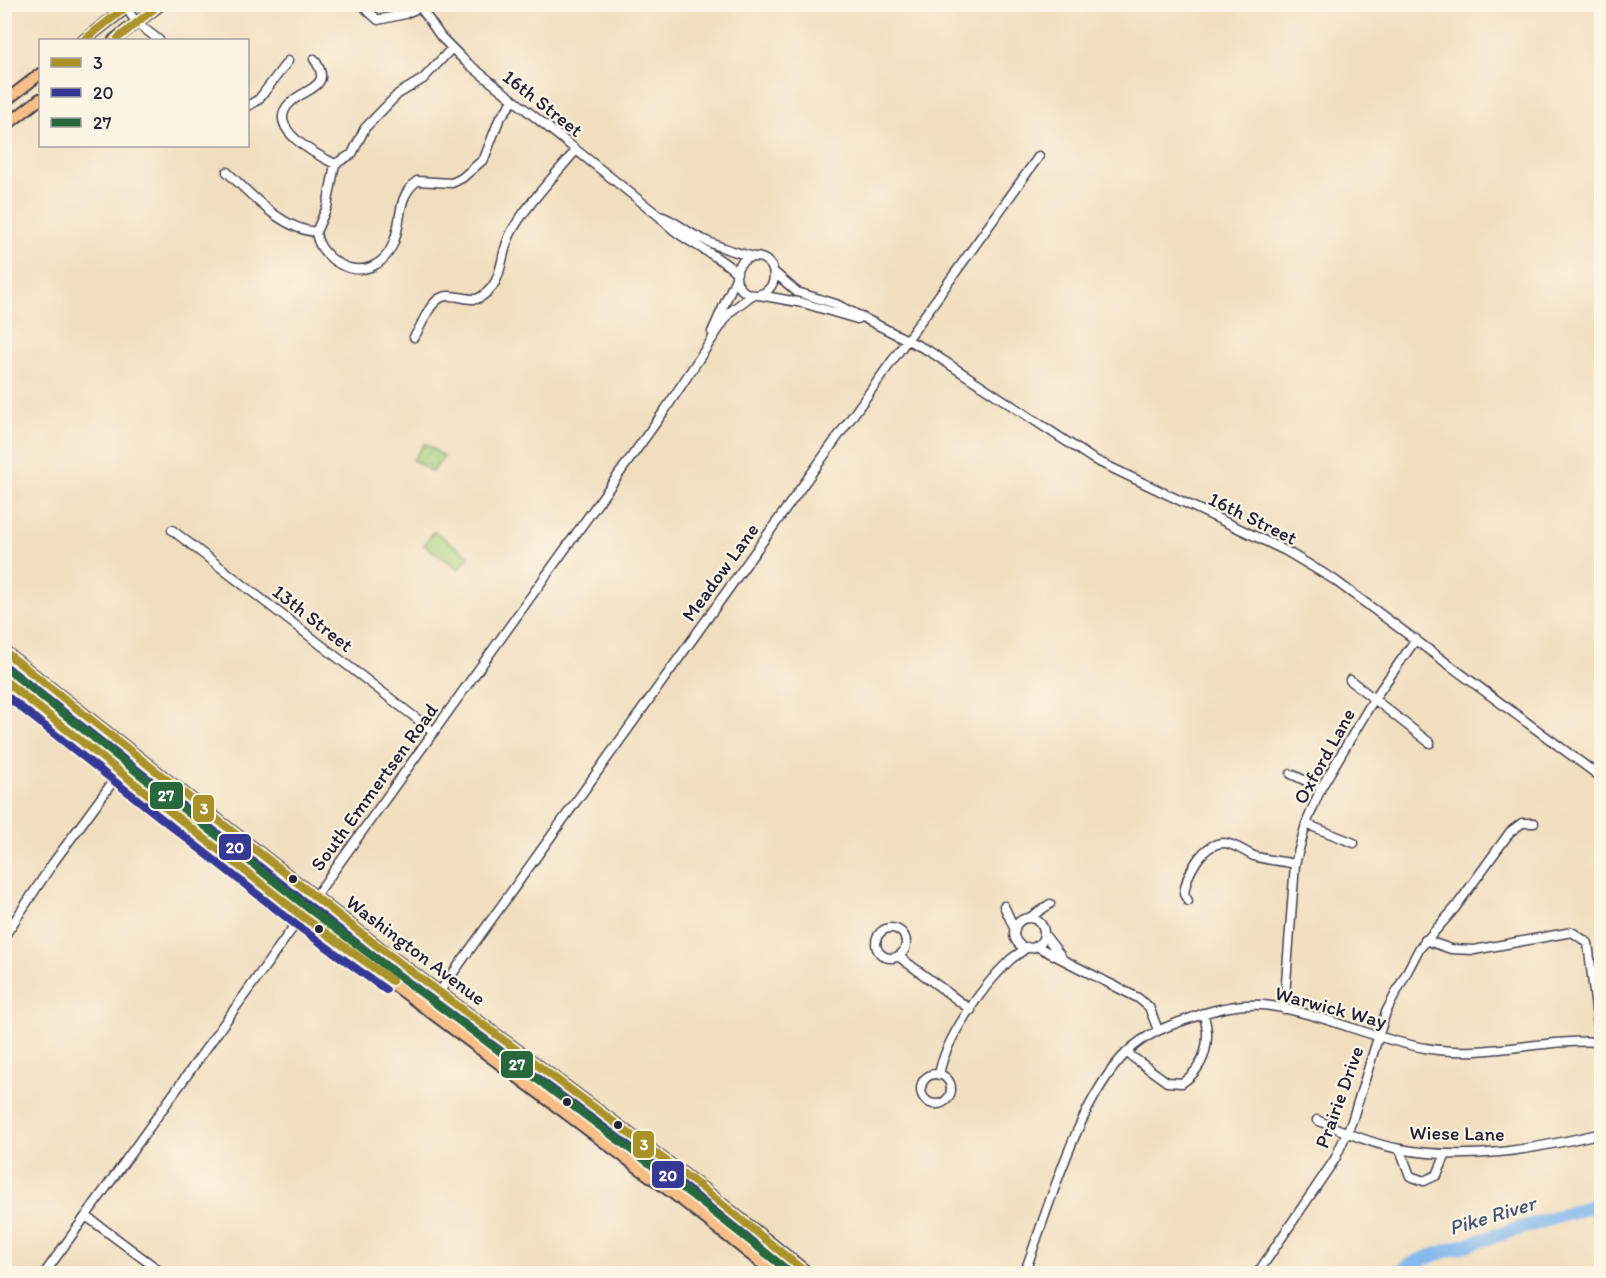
<svg xmlns="http://www.w3.org/2000/svg" width="1606" height="1278" font-family="Itim,sans-serif">
<style>
.grass{fill:url(#grass-dots);stroke:#64795c;stroke-width:1.5}
.garden{fill:#a6d07c;stroke:#64795c;stroke-width:1.5}
.lines{fill:none;stroke-linecap:round;stroke-linejoin:round}
.river{stroke:#7db5ed;stroke-width:14}
.minor-casing{stroke:#413e4f;stroke-width:11}
.major-casing{stroke:#413e4f;stroke-width:14}
.minor{stroke:#fff;stroke-width:8}
.major{stroke:#f7be87;stroke-width:10}
.bus-1-casing{stroke:#fcf5e5;stroke-width:12}
.bus-2-casing{stroke:#fcf5e5;stroke-width:12}
.bus-3-casing{stroke:#fcf5e5;stroke-width:12}
.bus-1{stroke:#a99329;stroke-width:8}
.bus-2{stroke:#363896;stroke-width:8}
.bus-3{stroke:#27693d;stroke-width:8}
.bus-dot{fill:#22223b;stroke:#fcf5e5;stroke-width:2}
.labels{text-anchor:middle;dominant-baseline:central;stroke-width:4.5;stroke-linejoin:round;paint-order:stroke}
.street-label{font-size:20px;fill:#22223b;stroke:#fcf5e5}
.water-label{font-size:21px;font-style:italic;fill:#425579;stroke:#fcf5e5}
.line-badge{stroke:#fcf5e5;stroke-width:2}
.badge-label{font-size:16px;text-anchor:middle;font-weight:bold;fill:#fff}
</style>
<defs>
<pattern id="grass-dots" width="8" height="8" patternUnits="userSpaceOnUse" patternTransform="scale(1.5)"><rect width="8" height="8" fill="#a6d07c"/><path d="M2 2h.1M6 6h.1" fill="none" stroke="#8fb26c" stroke-width="1.8" stroke-linecap="round"/></pattern>
</defs>
<rect width="100%" height="100%" fill="#fcf5e5"/>
<filter id="ink" filterUnits="userSpaceOnUse"><feTurbulence type="fractalNoise" baseFrequency=".0167" numOctaves="2"/><feDisplacementMap in="SourceGraphic" scale="12" xChannelSelector="R" yChannelSelector="G"/><feConvolveMatrix kernelMatrix="1 2 1 2 8 2 1 2 1" color-interpolation-filters="sRGB"/></filter>
<filter id="wash" filterUnits="userSpaceOnUse"><feTurbulence type="fractalNoise" baseFrequency=".008" numOctaves="4" result="noise"/><feDisplacementMap in="SourceGraphic" scale="24" xChannelSelector="R" yChannelSelector="G"/><feGaussianBlur stdDeviation="1.35" result="paint"/><feColorMatrix in="noise" values="0 0 0 0 0 0 0 0 0 0 0 0 0 0 0 0 0 1.4 0 .05"/><feComposite in="paint" operator="in"/></filter>
<g filter="url(#wash)">
<rect width="100%" height="100%" fill="#f1debe"/>
<path class="grass" d="M425,443L444,457L432,472L413,460Z"/>
<path class="garden" d="M434,531L469,556L459,569L424,545Z"/>
<g class="lines">
<path class="river" d="M1396,1274L1417,1261L1446,1251L1602,1203"/>
</g>
</g>
<g filter="url(#ink)">
<g class="lines">
<g class="minor-casing">
<path id="minor" d="M418,4L441,37L466,62L659,216C681,242 713,250 737,273
M126,8L137,23L159,40
M366,9L378,20L405,14L420,7
M314,59C335,88 304,88 290,103C264,128 317,155 335,164
M248,106L259,99L288,61
M227,172C251,194 281,229 316,232C318,245 323,251 332,259C359,280 388,267 396,235C402,214 398,196 417,181L452,183L462,178L484,159L499,120L513,101
M660,216C674,220 683,229 696,236C715,246 734,252 754,257
M316,232L327,207L335,164L352,154L365,128L398,94L423,79L452,48
M736 276a19 19 0 1 1 38 0a19 19 0 1 1-38 0Z
M774,272L797,292L836,304L929,351L1093,459L1286,551L1333,579L1602,778
M759,295L803,303L857,319
M712,332L736,278
M414,337C423,325 430,297 447,296C457,295 467,300 477,299C505,285 498,260 510,235C521,211 558,172 576,150
M172,530L434,732
M1350,680L1430,743
M1291,774L1321,788
M1306,824L1354,843
M1188,901L1184,894C1186,875 1202,843 1224,843C1233,843 1245,852 1254,856C1266,860 1281,861 1295,864
M1004,906L1015,930
M1029,918L1050,904
M1014 933a15 15 0 1 1 30 0a15 15 0 1 1-30 0Z
M876 943a15 15 0 1 1 30 0a15 15 0 1 1-30 0Z
M1044,934L1061,956
M4,937L53,863L134,753
M1425,940L1451,949L1474,950L1572,932L1588,943L1600,1042
M1036,946L1138,998L1149,1007L1158,1030
M898,956L971,1010
M428,1008L1039,156
M1284,1009L1295,864L1306,824L1321,788L1374,699L1416,639
M1127,1053L1167,1082L1182,1083C1206,1067 1212,1039 1203,1013
M921 1089a15 15 0 1 1 30 0a15 15 0 1 1-30 0Z
M939,1075C945,1039 982,987 1009,961C1014,956 1021,953 1027,947
M1317,1120C1343,1131 1371,1144 1400,1149C1468,1162 1535,1149 1602,1133
M1400,1149L1410,1176L1424,1181L1437,1175L1446,1154
M86,1216L164,1274
M44,1274L665,410L730,312L752,295
M1024,1274C1049,1208 1078,1100 1127,1052C1146,1034 1167,1026 1191,1018C1217,1008 1243,1002 1271,1006C1323,1014 1373,1039 1425,1048C1485,1059 1542,1038 1602,1042
M1257,1274L1335,1159L1352,1121L1386,1012L1419,949L1455,908L1510,832L1522,823H1534"/>
</g>
<g class="major-casing">
<path id="major" d="M84,40L131,4
M114,40L161,4
M4,102L40,74
M4,127L40,99
M4,651L380,948L701,1187L809,1274
M4,680L302,916L687,1204L775,1274
M224,847L264,869L297,895L309,899L316,897
M302,916L316,912L358,941L377,947
M740,1239L796,1274"/>
</g>
<use href="#minor" class="minor"/>
<use href="#major" class="major"/>
<g class="bus-1-casing">
<path id="bus-1" d="M118,38L160,4
M84,40L130,4
M4,651L380,948L701,1187L808,1274
M4,680L302,916L392,981"/>
</g>
<g class="bus-2-casing">
<path id="bus-2" d="M4,665L373,956L695,1195L792,1274
M4,694L295,924L386,990"/>
</g>
<g class="bus-3-casing">
<path id="bus-3" d="M11,672L308,908L693,1196L782,1266"/>
</g>
<use href="#bus-1" class="bus-1"/>
<use href="#bus-2" class="bus-2"/>
<use href="#bus-3" class="bus-3"/>
</g>
</g>
<g class="bus-dot">
<circle cx="293" cy="879" r="5"/>
<circle cx="319" cy="929" r="5"/>
<circle cx="567" cy="1102" r="5"/>
<circle cx="618" cy="1125" r="5"/>
</g>
<g class="labels">
<g class="street-label">
<text transform="translate(543 103) rotate(38)">16th Street</text>
<text transform="translate(1253 518) rotate(26)">16th Street</text>
<text transform="translate(720 572) rotate(-54)">Meadow Lane</text>
<text transform="translate(313 618) rotate(38)">13th Street</text>
<text transform="translate(1324 756) rotate(-61)">Oxford Lane</text>
<text transform="translate(374 787) rotate(-54)">South Emmertsen Road</text>
<text transform="translate(416 950) rotate(37)">Washington Avenue</text>
<text transform="translate(1331 1007) rotate(15)">Warwick Way</text>
<text transform="translate(1339 1097) rotate(-70)">Prairie Drive</text>
<text transform="translate(1457 1133) rotate(1)">Wiese Lane</text>
</g>
<g class="water-label">
<text transform="translate(1492 1215) rotate(-17)">Pike River</text>
</g>
</g>
<g class="line-badge">
<rect x="149" y="781" width="35" height="29" rx="6" fill="#27693d"/>
<rect x="192" y="794" width="23" height="29" rx="6" fill="#a99329"/>
<rect x="218" y="833" width="34" height="28" rx="6" fill="#363896"/>
<rect x="500" y="1050" width="34" height="29" rx="6" fill="#27693d"/>
<rect x="632" y="1130" width="23" height="29" rx="6" fill="#a99329"/>
<rect x="651" y="1160" width="34" height="29" rx="6" fill="#363896"/>
</g>
<g class="badge-label">
<text x="166" y="801">27</text>
<text x="204" y="814">3</text>
<text x="235" y="853">20</text>
<text x="517" y="1070">27</text>
<text x="644" y="1150">3</text>
<text x="668" y="1181">20</text>
</g>
<rect width="1606" height="1278" fill="none" stroke="#fcf5e5" stroke-width="24"/>
<rect x="39" y="39" width="210" height="108" fill="#fcf5e5" stroke="#a5a1a1" stroke-width="1.5"/>
<rect x="51" y="58" width="30" height="9" fill="#a99329" stroke="#a5a1a1" stroke-width="1.5"/>
<text x="93" y="69" font-size="18" fill="#22223b">3</text>
<rect x="51" y="88" width="30" height="9" fill="#363896" stroke="#a5a1a1" stroke-width="1.5"/>
<text x="93" y="99" font-size="18" fill="#22223b">20</text>
<rect x="51" y="118" width="30" height="9" fill="#27693d" stroke="#a5a1a1" stroke-width="1.5"/>
<text x="93" y="129" font-size="18" fill="#22223b">27</text>
</svg>
